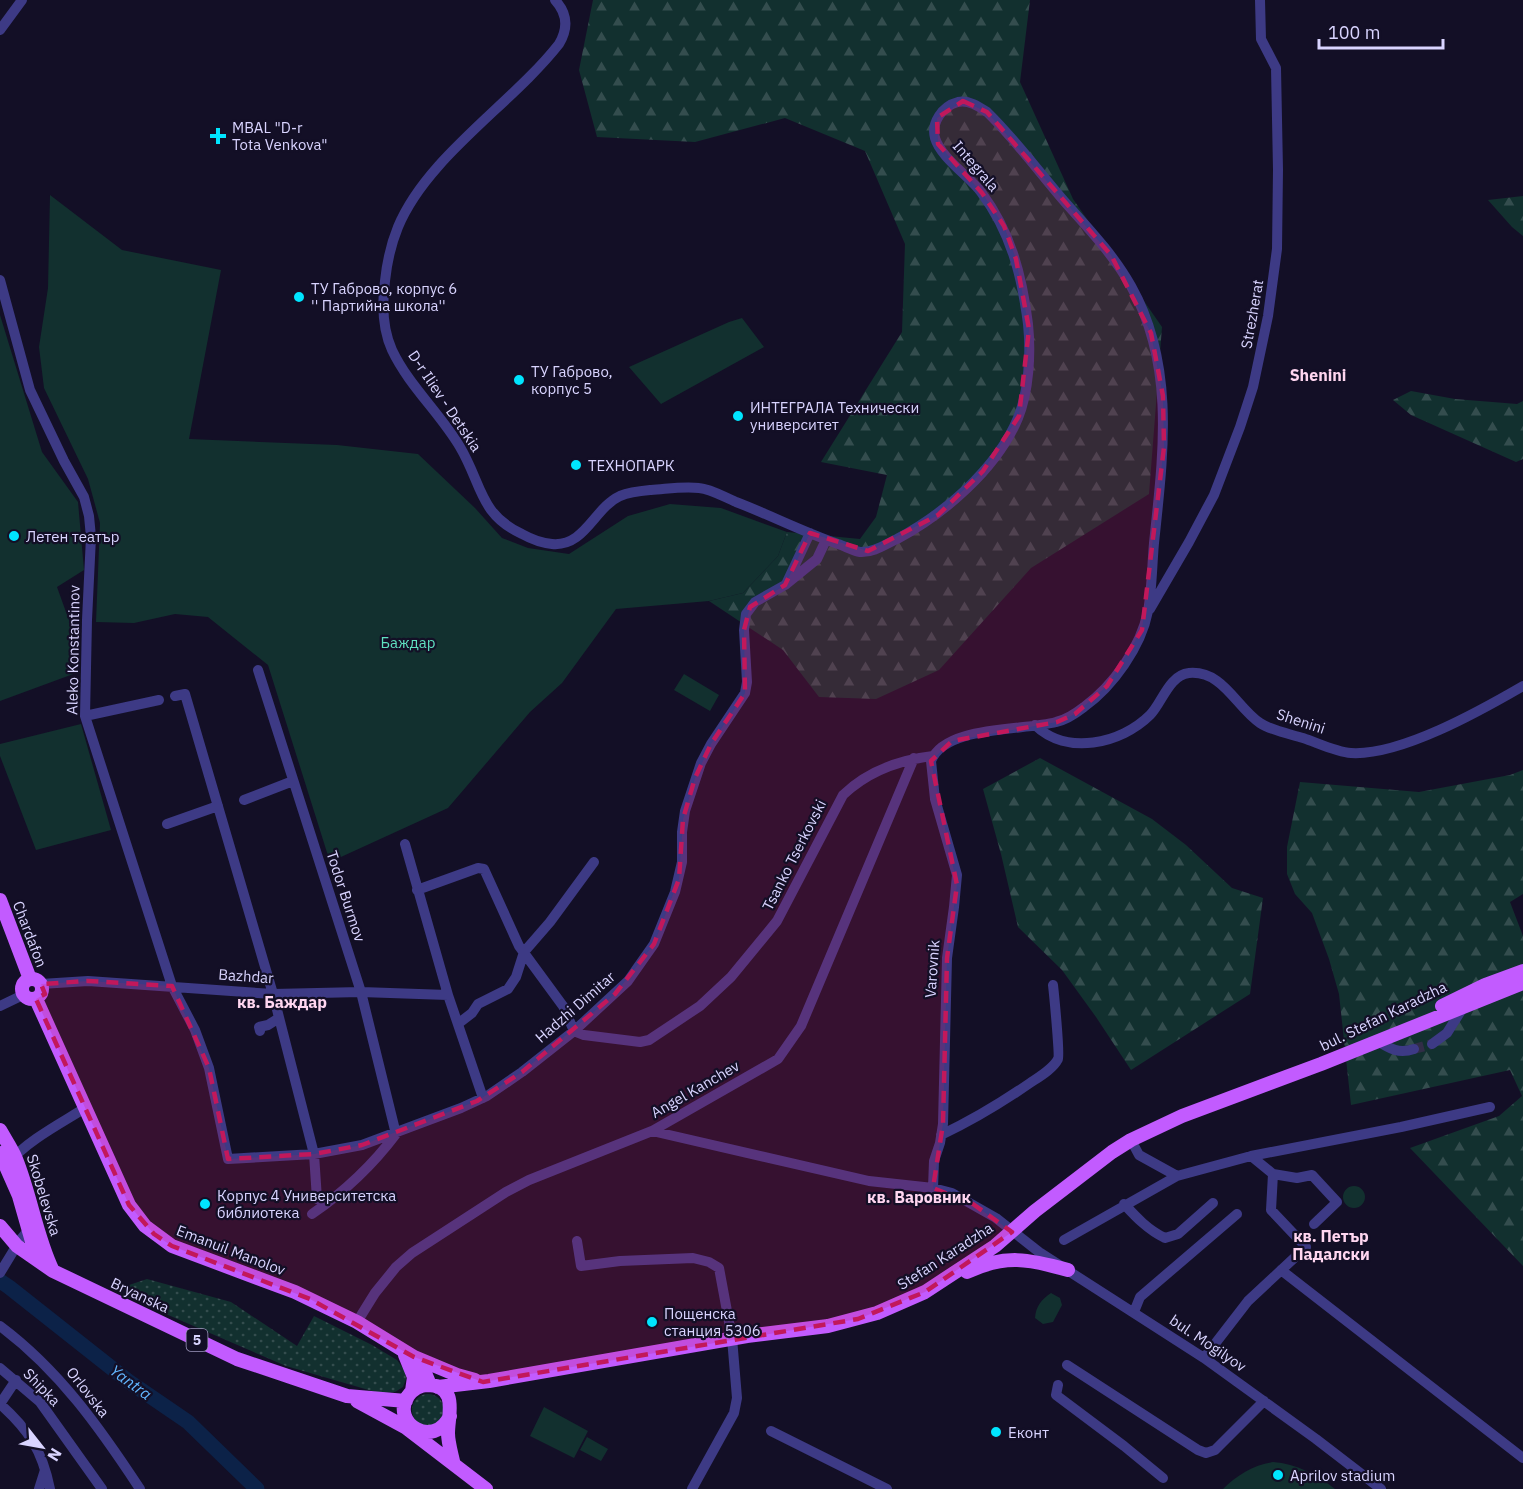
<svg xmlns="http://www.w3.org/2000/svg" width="1523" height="1489" font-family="'IBM Plex Sans',sans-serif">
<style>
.grass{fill:url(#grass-dots)}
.forest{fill:url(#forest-firs)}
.green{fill:#12302f}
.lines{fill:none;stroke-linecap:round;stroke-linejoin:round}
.river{stroke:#0c2248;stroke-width:15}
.minor-tunnel{stroke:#312d47;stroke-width:10;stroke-dasharray:10 5;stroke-linecap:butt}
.minor{stroke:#3d3a85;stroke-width:10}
.major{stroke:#c25bff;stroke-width:14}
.marked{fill:#c2185b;fill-opacity:0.2;stroke:#c2185b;stroke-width:4.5;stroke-dasharray:12 8;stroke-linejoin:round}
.poi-dot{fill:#00e5ff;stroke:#130f26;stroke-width:2}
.labels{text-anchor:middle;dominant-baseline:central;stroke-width:4.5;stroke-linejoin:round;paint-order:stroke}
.shield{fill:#130f26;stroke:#9e99be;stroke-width:1.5}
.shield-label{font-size:14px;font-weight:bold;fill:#d9d4ff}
.poi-label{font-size:15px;fill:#d9d4ff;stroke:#130f26;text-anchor:start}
.street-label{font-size:15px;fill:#d9d4ff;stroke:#130f26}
.park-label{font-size:15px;fill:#5fe0c0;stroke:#130f26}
.neighbourhood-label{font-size:16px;font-weight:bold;fill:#ffd6f0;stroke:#130f26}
.water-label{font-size:16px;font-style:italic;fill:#62b6ff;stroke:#130f26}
</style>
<defs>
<pattern id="grass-dots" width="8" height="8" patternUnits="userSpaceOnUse" patternTransform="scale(1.5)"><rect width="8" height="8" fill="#12302f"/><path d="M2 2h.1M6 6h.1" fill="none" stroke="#344d4e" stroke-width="1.8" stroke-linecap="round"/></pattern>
<pattern id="forest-firs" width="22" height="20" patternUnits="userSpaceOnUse" patternTransform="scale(1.5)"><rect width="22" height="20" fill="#12302f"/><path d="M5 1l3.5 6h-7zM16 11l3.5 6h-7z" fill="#344d4e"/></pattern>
</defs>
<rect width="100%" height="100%" fill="#130f26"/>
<path class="grass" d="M147,1279L231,1302L297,1346L314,1316L372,1345L397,1360L405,1371L406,1379L403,1387L395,1392L379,1393L286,1366L122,1295L129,1285Z
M412 1410a16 16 0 1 1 32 0a16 16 0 1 1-32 0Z"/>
<path class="forest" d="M593,0H1030L1020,82L1073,199L1162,327L1149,494L1031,568L939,670L876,699L819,697L783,650L709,601L743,593L778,556L787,532L860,539L876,517L887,475L821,462L902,332L905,244L865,151L785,118L695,142L597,137L579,70Z
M1523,196V236L1512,227L1488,200Z
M1411,391L1455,399L1517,404L1523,401V459L1516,462L1411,415L1393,400Z
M1040,758L1152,819L1186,845L1232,888L1263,898L1250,994L1131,1070L1096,1017L1062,970L1018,927L1001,854L983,789Z
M1523,770V894L1510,902L1523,936V1266L1410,1148L1499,1116L1522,1096L1510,1070L1351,1105L1339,994L1329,959L1312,913L1295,894L1287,874V847L1300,782L1419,792L1510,775Z"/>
<path class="green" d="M50,195L122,250L221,270L189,439L337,445L418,454L475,508L502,538L528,548L569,554L628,516L670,504L721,508L787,532L778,556L743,593L709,601L616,609L562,683L530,712L448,808L330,862L268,665L208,617L175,614L134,623L96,622L100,523L88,479L44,388L39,347L48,288Z
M0,315L42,452L78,502L84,570L57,587L80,651L76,673L0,701Z
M742,318L764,347L661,404L629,367L729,322Z
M684,674L719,695L710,711L674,690Z
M81,724L111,830L36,850L0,756V744Z
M1343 1197a11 11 0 1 1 22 0a11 11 0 1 1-22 0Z
M1051,1293L1060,1298L1062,1305L1053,1322L1043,1324L1035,1318C1036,1306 1041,1300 1051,1293Z
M544,1407L588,1431L574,1458L530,1436Z
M587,1437L608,1449L601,1461L580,1450Z
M1273,1462C1297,1464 1316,1474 1335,1489H1223C1237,1475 1253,1465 1273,1462Z"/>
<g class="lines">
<path class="river" d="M0,1281L9,1287L128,1381L188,1422L257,1489"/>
<path class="minor-tunnel" d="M1414,1049L1432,1044"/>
<path class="minor" d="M555,0C568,14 568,29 559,44C512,104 427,157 398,227C391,244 387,262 385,281C382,304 382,328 392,350C409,386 440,413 460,447C482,484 479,514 522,534C531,539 541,543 552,544C585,547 594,508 620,496C630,492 641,491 651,490C667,489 683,486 699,488C711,489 724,497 736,502C770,515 803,532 838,544C845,546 853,551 860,552C873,553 886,544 897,539C944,514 997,469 1018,418C1029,391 1031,353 1028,324C1022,276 1011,232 981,192C969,176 941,158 935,138C931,123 942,106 958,102C969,100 978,106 987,112C1015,139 1038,171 1064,201C1088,228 1113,254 1131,286C1176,366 1163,456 1154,543C1152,565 1152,589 1148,611C1141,647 1113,686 1084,707C1075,714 1066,720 1056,722C1024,731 945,725 931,761L935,799L957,875L954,907L947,958L943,1124L940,1143L934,1161L933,1188
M0,30L22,0
M0,280L30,390L64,461L84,497L89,516L91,537L87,620L85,716L172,986L195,1030L209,1068L228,1159L314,1154L362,1145L461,1108L487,1096L522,1072L574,1031L628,981L654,944L675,892L682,862V832L685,811L701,763L711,744L745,693L747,682L744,630L746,614L755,602L785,585L817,559L826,540
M787,582L810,533
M1150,609L1189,542L1214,495L1240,427L1253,387L1268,316L1277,249L1278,170L1276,68L1261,39L1260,0
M258,670L361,992L396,1134C372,1166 344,1192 312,1214
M175,696L185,694L273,994L314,1154L317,1199
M85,716L159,700
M1035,725C1066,756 1121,744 1150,715C1162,703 1169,675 1189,673C1223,670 1236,707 1260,723C1272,731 1290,734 1303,738C1318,743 1336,752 1351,753C1400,756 1480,711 1523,686
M244,800L293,781
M167,824L218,806
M405,844L448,995L483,1098
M417,890L478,868L484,869L519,946L563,1006L574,1031L584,1035L640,1042L649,1040L700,1006L731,977L777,921L843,795C868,771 899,760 933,756
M41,984L88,981L273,994L361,992L448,995
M0,1006L23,995
M459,1023L472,1013L478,1004L508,989L516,977L524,952L550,922L594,862
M260,1031L259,1027L268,1025L279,1018
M1378,1041C1390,1049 1399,1054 1414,1049
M1432,1044L1447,1033L1464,1006
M652,1131L869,1181L933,1188L952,1193L996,1218L1039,1252L1204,1358L1316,1439L1381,1489
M941,1135C973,1120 1001,1103 1030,1083C1039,1077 1053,1069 1058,1059C1060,1055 1054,994 1053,985
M1131,1140L1139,1155L1177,1176L1251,1156L1401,1127L1490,1107
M10,1162C25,1142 63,1122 85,1108
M1273,1174L1297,1178L1312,1175L1337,1202L1314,1224
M1124,1204C1136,1217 1148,1230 1165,1238L1178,1234L1213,1203
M1064,1240L1177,1176
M577,1241L581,1266L620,1261L693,1258L709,1262L719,1268L732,1338L737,1398L734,1413L692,1489
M1281,1270L1523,1458
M0,1273L20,1240L32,1226
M1134,1312L1140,1297L1237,1214
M357,1322L375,1293L396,1267L412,1253L506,1192L529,1180L652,1131L778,1059L801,1026L914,758
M0,1326C59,1370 100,1428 140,1489
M1204,1358L1248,1301L1306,1247L1271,1210L1273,1174L1251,1156
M1067,1365L1198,1450L1206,1453L1215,1450L1264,1401
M0,1368L40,1402L102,1489
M1058,1385L1056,1395L1124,1446L1163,1478
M0,1404C29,1430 42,1450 50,1489
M0,1404L16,1380
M771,1431L887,1489
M39,1489L45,1470"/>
<path class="major" d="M0,900L30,979
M22 989a10 10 0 1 1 20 0a10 10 0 1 1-20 0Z
M36,999L129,1205L145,1226L172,1246L295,1292L357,1322L414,1357L425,1373L430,1385
M1442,1006L1485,985L1523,971
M0,1130C5,1139 12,1149 16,1159C31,1196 36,1236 53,1271
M0,1153L19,1196L37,1259
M0,1226L17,1246L53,1271L237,1359L347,1396L406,1401
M967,1272C1005,1254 1029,1259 1068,1270
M405,1355L414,1377L412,1391
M414,1357L457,1375L475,1380
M438,1387L489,1381L747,1336L828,1326L877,1313L925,1292L995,1246L1035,1211L1112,1152L1131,1140L1182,1116L1321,1064L1523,983
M357,1401L405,1427L486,1489
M450,1416C434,1450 390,1423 408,1396C413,1389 420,1385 428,1385C459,1386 448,1415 448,1433C448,1442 451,1452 453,1461"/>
</g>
<path class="marked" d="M963,101L987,112L1111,255L1151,333L1163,396L1164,447L1142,630L1107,686L1075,714L1057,722L952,741L931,761L957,885L947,958L943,1124L933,1188L973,1204L1012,1232L925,1292L858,1319L483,1382L414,1357L310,1299L172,1246L154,1234L129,1205L36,999L45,994L41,984L88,981L172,986L209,1068L228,1159L314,1154L362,1145L477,1101L522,1072L615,994L654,944L679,879L683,819L695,778L711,744L745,693L744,630L750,607L785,585L810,533L868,551L938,515L983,471L1019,416L1029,329L1016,259L1004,226L982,193L938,144L937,118Z"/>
<g class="poi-dot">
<path d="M215 127h6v6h6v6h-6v6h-6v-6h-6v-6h6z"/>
<circle cx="299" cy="297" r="6"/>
<circle cx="519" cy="380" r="6"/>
<circle cx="738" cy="416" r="6"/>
<circle cx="576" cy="465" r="6"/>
<circle cx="14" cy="536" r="6"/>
<circle cx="205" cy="1204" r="6"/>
<circle cx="652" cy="1322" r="6"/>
<circle cx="996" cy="1432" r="6"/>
<circle cx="1278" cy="1475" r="6"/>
</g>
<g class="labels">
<rect class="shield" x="186.5" y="1329" width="21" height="22" rx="4.5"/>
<g class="shield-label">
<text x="197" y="1340">5</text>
</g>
<g class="poi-label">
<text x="232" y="127">MBAL "D-r<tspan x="232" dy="17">Tota Venkova"</tspan></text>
<text x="311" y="288">ТУ Габрово, корпус 6<tspan x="311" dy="17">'' Партийна школа''</tspan></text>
<text x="531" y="371">ТУ Габрово,<tspan x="531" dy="17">корпус 5</tspan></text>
<text x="750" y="407">ИНТЕГРАЛА Технически<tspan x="750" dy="17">университет</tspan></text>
<text x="588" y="465">ТЕХНОПАРК</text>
<text x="26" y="536">Летен театър</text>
<text x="217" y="1195">Корпус 4 Университетска<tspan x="217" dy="17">библиотека</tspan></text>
<text x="664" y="1313">Пощенска<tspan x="664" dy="17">станция 5306</tspan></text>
<text x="1008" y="1432">Еконт</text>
<text x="1290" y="1475">Aprilov stadium</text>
</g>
<g class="street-label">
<text transform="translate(976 166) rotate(49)">Integrala</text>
<text transform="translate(1252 314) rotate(-80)">Strezherat</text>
<text transform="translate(445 401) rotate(56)">D-r Iliev - Detskia</text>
<text transform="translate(73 650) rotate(-89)">Aleko Konstantinov</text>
<text transform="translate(1301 721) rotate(18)">Shenini</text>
<text transform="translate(794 855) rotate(-63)">Tsanko Tserkovski</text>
<text transform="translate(346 896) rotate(72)">Todor Burmov</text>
<text transform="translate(30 934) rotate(69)">Chardafon</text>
<text transform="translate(932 969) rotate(-86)">Varovnik</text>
<text transform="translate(246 976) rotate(4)">Bazhdar</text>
<text transform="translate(575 1007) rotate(-41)">Hadzhi Dimitar</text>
<text transform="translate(1383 1016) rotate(-26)">bul. Stefan Karadzha</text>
<text transform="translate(695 1089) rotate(-30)">Angel Kanchev</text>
<text transform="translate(44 1195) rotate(73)">Skobelevska</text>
<text transform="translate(231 1250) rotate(21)">Emanuil Manolov</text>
<text transform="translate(945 1256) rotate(-33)">Stefan Karadzha</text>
<text transform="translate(140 1295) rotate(25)">Bryanska</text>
<text transform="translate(1208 1343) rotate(34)">bul. Mogilyov</text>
<text transform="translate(42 1387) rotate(46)">Shipka</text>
<text transform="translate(88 1392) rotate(52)">Orlovska</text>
</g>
<g class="park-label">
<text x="408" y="642">Баждар</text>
</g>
<g class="neighbourhood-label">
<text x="1318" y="375">Shenini</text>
<text x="282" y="1002">кв. Баждар</text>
<text x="919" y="1197">кв. Варовник</text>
<text x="1331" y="1236">кв. Петър<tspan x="1331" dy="18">Падалски</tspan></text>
</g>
<g class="water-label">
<text transform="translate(131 1382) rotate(36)">Yantra</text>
</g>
</g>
<g transform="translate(42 1447) rotate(121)" stroke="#130f26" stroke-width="4.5" paint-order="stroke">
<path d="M0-4.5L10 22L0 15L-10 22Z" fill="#d9d4ff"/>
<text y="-9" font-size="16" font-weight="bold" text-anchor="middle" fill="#d9d4ff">N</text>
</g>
<path d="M1319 39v9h124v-9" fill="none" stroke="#d9d4ff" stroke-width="3"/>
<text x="1328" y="39" font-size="18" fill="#d9d4ff" stroke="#130f26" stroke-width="4.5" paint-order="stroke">100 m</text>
</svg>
